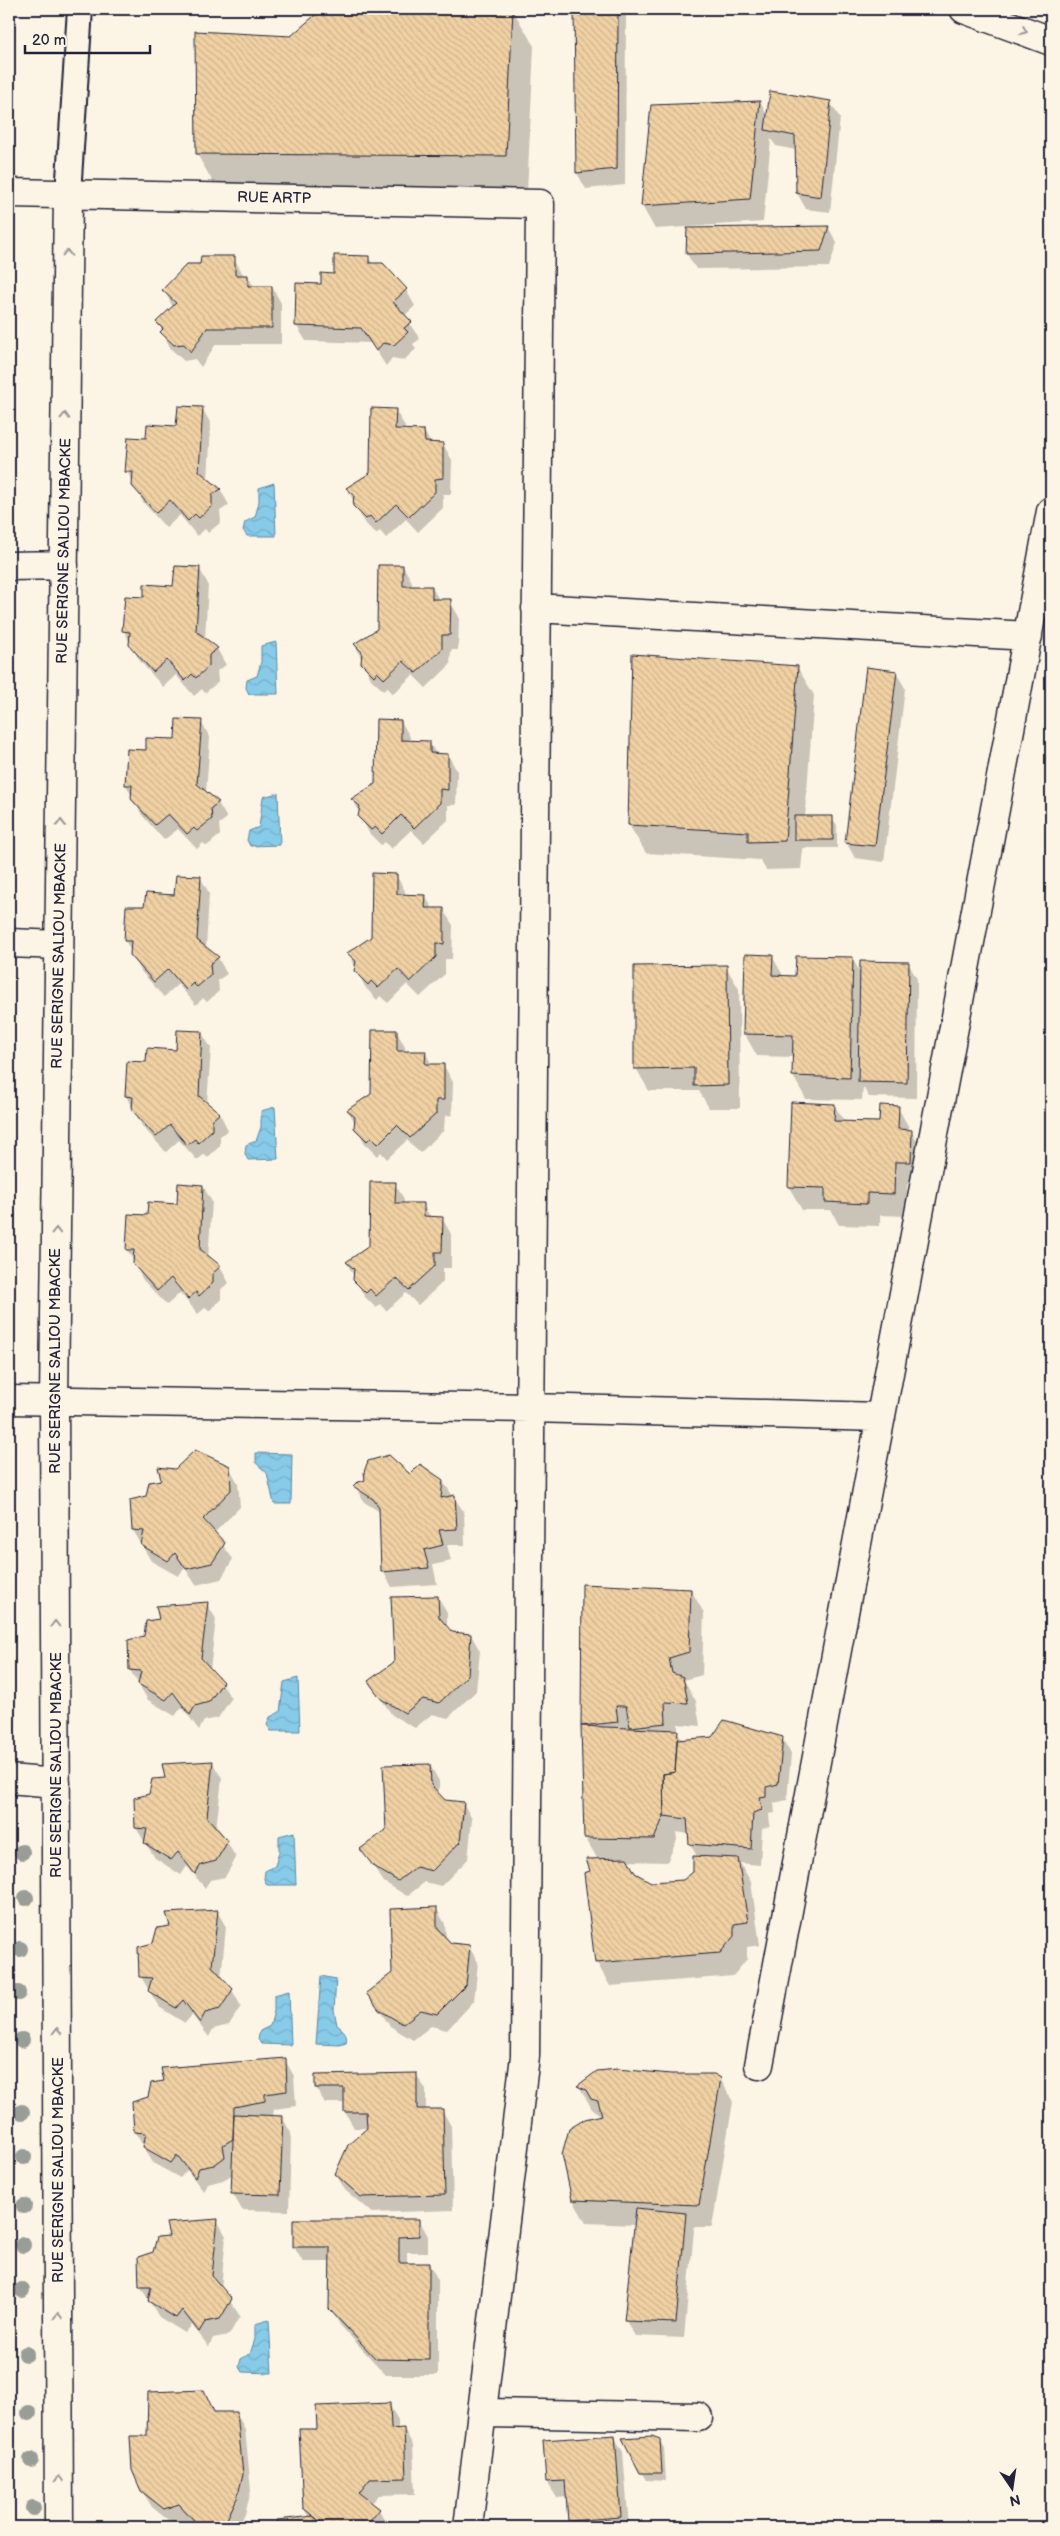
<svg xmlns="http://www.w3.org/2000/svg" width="1060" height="2536" font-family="'Balsamiq Sans',sans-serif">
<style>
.water{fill:url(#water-waves);stroke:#5f87a3}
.shadow{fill:#0003;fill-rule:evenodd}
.building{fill:url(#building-back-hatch);stroke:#22223b}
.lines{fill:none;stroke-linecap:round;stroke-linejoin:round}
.lane-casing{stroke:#22223b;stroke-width:28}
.street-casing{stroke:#22223b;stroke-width:31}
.highway-casing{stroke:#22223b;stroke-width:31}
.lane{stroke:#fcf5e5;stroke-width:24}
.street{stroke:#fcf5e5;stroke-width:28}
.highway{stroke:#fcf5e5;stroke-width:28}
.tree{fill:#999d97}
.oneway{stroke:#9a9698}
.labels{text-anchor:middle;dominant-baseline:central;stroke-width:4;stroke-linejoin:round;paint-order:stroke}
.street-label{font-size:15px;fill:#22223b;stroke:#fcf5e5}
</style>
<defs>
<pattern id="water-waves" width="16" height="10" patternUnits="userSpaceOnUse" patternTransform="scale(1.25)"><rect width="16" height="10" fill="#87cbe8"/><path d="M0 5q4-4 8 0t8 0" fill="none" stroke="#74aec8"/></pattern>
<pattern id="building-back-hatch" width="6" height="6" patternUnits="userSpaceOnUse" patternTransform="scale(1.25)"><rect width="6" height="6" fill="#f0d1a3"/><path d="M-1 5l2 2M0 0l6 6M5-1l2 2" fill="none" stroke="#ceb38d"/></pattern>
</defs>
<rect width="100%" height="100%" fill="#fcf5e5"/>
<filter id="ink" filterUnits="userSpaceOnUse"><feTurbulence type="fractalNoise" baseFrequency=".02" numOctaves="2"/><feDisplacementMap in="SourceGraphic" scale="10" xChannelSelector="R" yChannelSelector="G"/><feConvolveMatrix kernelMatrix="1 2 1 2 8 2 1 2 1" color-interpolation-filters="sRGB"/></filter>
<g filter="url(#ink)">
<path class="water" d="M274,483L276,536H247L243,530L245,522L255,517L259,502V488Z
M276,642L278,694H249L246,688L247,680L257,676L261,662V646Z
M278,793L280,845L250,846L247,840L249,831L259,827L263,797Z
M275,1107L278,1159L248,1160L245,1154L246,1145L256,1141L261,1127V1111Z
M256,1453L292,1454L291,1504H274L267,1473L256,1463Z
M298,1678L300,1731H271L267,1725L270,1717L280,1712L284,1682Z
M294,1832L296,1885H267L264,1879L265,1871L275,1866L279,1852V1836Z
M321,1976L336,1979L334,2010L337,2025C344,2030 348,2034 346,2043L340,2045L316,2044Z
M289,1991L291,2045L261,2044L258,2039L260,2031L270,2026L274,2011V1995Z
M269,2320L272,2373L242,2372L239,2367L241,2359L250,2354L255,2339V2324Z"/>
<path class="shadow" d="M324,9H512L534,46L527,193L218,191L197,154L196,32L291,38Z
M576,9H622L626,15L625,185L586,189L577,173Z
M760,102L768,117L830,102L840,118L830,212L806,209L797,193L796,150L776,146L771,139L763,222L655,229L642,206L652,106Z
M828,227L837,243L829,267L696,269L687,254Z
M368,257L373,264H382L406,290L415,306L404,316L420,339L413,344L416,349L404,360L392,358L386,366L371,343L306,341L296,325L322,285Z
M234,258L244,276H248L254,287H272L281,303V344H216L201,367L195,359L184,361L170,348L158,322L173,307L164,290L202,265Z
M202,408L211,424L208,480L220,489L229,505L220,511L221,522L208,533L205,529L197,536L180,515L166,528L143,502L127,471L148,439L177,427Z
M395,410L405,426L404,431H424L431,444H443L452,460L451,494H443V508L418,532L406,519L386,538L380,531L376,534L364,522L347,488L371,473Z
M403,566L412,582V587H432L439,600L450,601L459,617L458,650H451L450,665L426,688L413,675L393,694L387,687L384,691L371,679L355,645L378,630Z
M199,568L208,584L205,639L217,649L226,665L217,671L218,682L205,693L202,689L194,696L176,675L163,687L140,661L124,631L145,598L174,587Z
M797,667L814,695L805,818H832L837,825V848H803L801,869L766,870L760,860L646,853L629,825Z
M896,672L905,688L884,862L855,858L846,842Z
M401,721L410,737V742H429L437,755H448L457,771L456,805H448V820L424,843L411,830L391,849L385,842L381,845L369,833L353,799L376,784Z
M201,722L210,737L206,793L218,803L227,818L219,824L220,835L207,846L203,843L197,849L178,829L164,840L142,815L126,785L147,752L177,741Z
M396,875L405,891V896H425L433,909L443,910L453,925L452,959H445V974L420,997L407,984L388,1003L380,996L377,1000L365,987L349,954L372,938Z
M200,877L209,893L206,949L218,958L227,974L218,980L219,991L207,1002L203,998L196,1005L178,984L164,997L141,971L125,940L146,907L175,896Z
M772,956L784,977H796L852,958L861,974L908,963L917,979L916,1098L869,1097L863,1087L862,1100L806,1099L793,1076L794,1057L757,1056L744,1033Z
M726,967L739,989L740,1108H709L699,1091H649L636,1068Z
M396,1031L405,1047V1052H425L432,1065L444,1066L453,1082L452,1115L445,1116L444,1130L420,1153L407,1140L387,1159L381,1152L377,1156L365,1144L349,1111L372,1095Z
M202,1033L211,1048L207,1104L220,1114L228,1130L220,1136V1146L207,1158L205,1154L197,1160L179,1140L166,1152L142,1126L126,1096L147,1063L177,1051Z
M834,1105L845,1122L880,1124L898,1108L924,1154L923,1185L907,1184L906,1216L880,1215V1226L839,1225L831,1210H802L789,1187Z
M395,1184L404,1199V1204L423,1205L431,1218H442L451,1234V1268H443V1282L418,1305L406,1293L386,1311L380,1304L376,1308L364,1296L347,1263L371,1247Z
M203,1186L212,1202L208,1258L220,1267L229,1283L221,1289V1299L209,1311L206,1307L198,1314L180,1293L167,1305L143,1280L127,1249L148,1216L178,1205Z
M229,1467L238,1483L240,1507L214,1533L233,1559L221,1579L196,1585L185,1568L178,1576L151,1561L133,1530L147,1497L176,1470Z
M410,1476L442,1480L464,1512L465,1545H447L451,1561L433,1565L437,1584L392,1587L383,1571L380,1512L364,1502L355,1486L366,1481Z
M583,1585L691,1590L704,1613L702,1675L684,1680L696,1701L700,1726L678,1724V1733L683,1741L782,1738L791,1754L787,1800L774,1803L775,1813L769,1814L770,1826L762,1829L760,1865L740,1863L751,1882L760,1945L747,1947V1959L733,1976L610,1986L597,1963L592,1872L598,1860L585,1837ZM676,1832L689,1834L690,1844L698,1858L695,1872L683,1881L651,1883L635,1874L627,1861L667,1862L677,1840Z
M438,1597L447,1613V1628L452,1633L471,1635L480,1651L476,1691L448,1718L432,1714L415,1728L392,1715L370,1682L395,1662Z
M207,1604L216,1619L210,1670L222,1683L231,1699L218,1718L204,1721L199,1730L182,1707L175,1716L148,1700L130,1670L145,1637L161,1620Z
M212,1762L222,1778L216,1829L227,1842L236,1858L225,1877L210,1880L205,1888L187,1866L181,1875L155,1858L136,1828L150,1795L166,1779Z
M430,1765L439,1781V1796L444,1801L463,1803L472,1819L468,1859L441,1886L425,1882L407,1896L384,1882L362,1850L387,1830Z
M436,1908L445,1924L446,1940L450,1945L469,1947L478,1962L474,2001L447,2030L431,2026L413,2040L390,2026L368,1993L393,1974Z
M217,1911L226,1927L221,1978L232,1990L241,2006L229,2025L213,2029L209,2037L192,2015L185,2023L159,2007L141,1977L154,1944L171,1927Z
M285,2060L294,2076L296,2106L274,2109L273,2117H282L291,2133L289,2211L242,2210L233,2194V2174L223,2180L208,2184L204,2192L187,2170L180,2178L153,2163L135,2131Z
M416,2074L426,2090V2111L442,2110L451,2126L453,2210L372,2213L345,2190L336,2174L369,2128H354L345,2112V2103H325L316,2088Z
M720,2078L733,2102L712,2227H693L694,2230L684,2338L635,2336L626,2321L636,2225L586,2223L573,2200L602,2116L592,2109L579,2086Z
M217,2220L226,2236L221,2288L240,2316L229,2335L213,2338L209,2347L192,2325L185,2333L159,2317L140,2286L154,2253L170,2237Z
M419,2220L428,2236V2252H407V2264H429L438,2280V2375H386L340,2325L331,2309V2262H303L294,2247Z
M204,2392L215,2413H236L245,2429L251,2491L245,2514L239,2527H196L189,2520L174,2525L152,2507L142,2491L148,2437Z
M389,2404L398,2420V2429H404L413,2445L415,2494L379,2495L371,2504L379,2510L388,2526L387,2527H279L278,2521L309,2518L304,2508L318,2430Z
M614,2436L623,2452L629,2527H573L569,2520L568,2497L557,2498L547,2482L545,2441Z
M659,2440L664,2448L666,2481L646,2480L641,2472Z"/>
<path class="building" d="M322,9H513L506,156L196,154L195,31L291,36Z
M574,9H618L617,169L576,173Z
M770,91L831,101L821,197L796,193L795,136L765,130Z
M760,101L750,199L641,206L651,105Z
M829,226L821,251L686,254L687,228Z
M334,255L369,256V263H383L407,289L393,302L412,322L404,328L408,332L394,345L383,343L376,351L361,328L295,326L296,283L321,284V273L334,274Z
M201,256H235V275H248V286H272V328H207L191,352L184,344L174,345L160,332L163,329L156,322L176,303L162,290L187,264H200Z
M178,406L203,407L199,471L221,489L212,495V506L199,518L195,514L188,521L170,500L156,513L132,486L133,472H125L128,437L146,438L147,424L176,426Z
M371,408L396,409L395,429L424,430L425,442L443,443V478L435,479V492L409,517L396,504L376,523L370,516L366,519L353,506L354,495L346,488L370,473Z
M378,565H403V586H432V599H451L450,635H442V649L416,673L403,661L384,679L377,672L374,676L361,663L362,652L354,644L377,629Z
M175,566L200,567L196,631L218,648L209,655V666L196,678L192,674L185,681L167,660L153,672L129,645L130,632L122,631L125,596L144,597V584L173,586Z
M632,654L798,666L785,841L748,842V832L628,825Z
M866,667L897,671L875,846L845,843Z
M176,719L202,720L197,784L219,802L211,808L212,819L197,831L194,828L187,834L168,814L155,825L131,799L132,785H125L127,749L146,750V738L175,739Z
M376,719L401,720V740L430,741V753L448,754V790L440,789V803L414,828L401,815L382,834L375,827L371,830L358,817L360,806L351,799L375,784Z
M794,816H833V840H794Z
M372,873L397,874V894L426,895L425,908H444V944L436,943V957L410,982L398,969L378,988L371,981L368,985L354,971L356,961L347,953L371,937Z
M176,875L201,876L197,940L219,957L210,964L211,975L197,987L193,983L186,990L168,969L154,982L130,955L131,941H124L126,906H144L146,893L174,895Z
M745,954L773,955L772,975L795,976L796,956L853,957L850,1078L792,1076L793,1035L743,1034Z
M860,961L909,962L907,1083L858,1082Z
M727,965L728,1085L694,1086V1068L634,1069V966Z
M177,1030L202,1031L199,1096L220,1113L212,1120V1130L198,1143L195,1139L187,1145L170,1125L156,1137L132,1110L133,1097L125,1096L127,1061L146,1062L147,1048L176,1050Z
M372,1030H397V1051H426L425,1064H444V1100H436V1114L410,1138L397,1125L378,1144L371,1137L367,1141L354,1128L355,1117L347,1110L371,1094Z
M791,1102L835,1104L834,1121L879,1122L880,1105L899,1106L898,1129L912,1130L911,1162H895L894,1194L867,1193V1204L825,1202V1188L788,1187Z
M370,1182H396L395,1203H424V1216L443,1217L442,1252H435V1266L409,1290L396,1278L376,1296L370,1289L366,1293L353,1280L354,1269L346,1262L369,1246Z
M178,1183L203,1185L200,1249L221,1266L213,1273V1283L199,1296L196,1292L188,1299L171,1278L157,1291L133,1264L134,1250H126L128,1214L147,1215L148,1202L177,1204Z
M195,1450L230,1466L231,1490L203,1519L225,1543L212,1563L186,1569L175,1553L168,1561L141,1545L144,1531L132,1530L130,1500L146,1496L149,1482L161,1480L158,1467L175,1469Z
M389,1455L410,1474L420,1464L443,1480L441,1498L455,1495L457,1529L439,1530L443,1545L424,1550L429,1568L381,1572L379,1507L373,1499L353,1486L356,1483L365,1480L364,1472L368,1461Z
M582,1584L691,1589L689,1652L669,1658L672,1673L683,1677L688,1703L665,1702L666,1723L630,1727L626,1706H616L618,1722L581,1726Z
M438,1596L439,1617L452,1632L471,1634L468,1675L439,1703L423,1699L405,1713L381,1699L368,1681L394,1662L391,1597Z
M208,1602L201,1658L223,1682L209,1702L195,1706L190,1715L173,1692L166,1700L138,1684L141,1671L129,1670L128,1640L144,1636L146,1621L159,1619L156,1606Z
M724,1720L783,1737L778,1784L766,1787V1797L760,1798L762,1810L753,1813L751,1849L689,1844L687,1819L664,1816L663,1774L675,1772L677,1740L712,1737Z
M581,1726L678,1730L675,1772L663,1774L664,1816L654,1839L584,1838Z
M213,1761L207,1817L228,1841L216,1861L201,1865L195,1874L178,1852L171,1860L144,1843L147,1829L135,1828L134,1798L149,1794L152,1779L165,1778L162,1764Z
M430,1764L431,1785L445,1800L464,1802L460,1842L432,1871L416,1867L398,1881L374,1867L360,1849L386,1830L383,1765Z
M693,1856L738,1858L748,1922L734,1924V1936L720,1953L595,1963L584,1873L590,1871L586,1859L627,1858L635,1873L651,1882L683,1880L693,1872Z
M437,1907V1928L451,1943L470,1945L466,1985L437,2014L421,2010L403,2024L379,2010L366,1993L392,1973L390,1909Z
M218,1910L212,1966L233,1989L220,2009L205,2013L200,2023L183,2000L176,2008L148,1991L152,1978L139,1977L138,1947L153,1943L157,1928L170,1926L166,1913Z
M286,2058L287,2091L265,2094V2101L234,2107L233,2139L223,2145L225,2157L214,2165L199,2168L195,2178L177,2155L171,2163L143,2147L146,2133L134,2132L132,2102L148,2097L151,2083L164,2081L161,2068Z
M617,2069L671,2074H714L721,2078L699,2205L572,2200L562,2154L569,2129L585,2119L602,2115L598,2101L591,2099L586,2090L577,2086L597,2071Z
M417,2073V2109H443L445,2195L361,2197L335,2174L348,2145L367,2128L366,2112H344V2088H315V2075Z
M234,2114L283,2116L280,2195L231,2194Z
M636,2208L686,2213L676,2323L624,2321Z
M218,2219L212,2276L232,2299L220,2319L205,2322L199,2332L182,2310L176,2318L148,2301L151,2287H139L138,2257L153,2252L157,2237L169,2236L166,2223Z
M293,2219H419V2236L399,2237V2263H429V2360L376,2359L329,2309L330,2247H293Z
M204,2390L214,2412H237L243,2475L237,2498L227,2519L200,2527L179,2504L164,2509L141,2491L132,2470L130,2436H147L148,2392Z
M390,2403L391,2429L404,2428L406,2478L370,2479L359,2493L380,2509L365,2527H327L303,2508L299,2429H317L316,2406Z
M615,2435L621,2517L568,2521L565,2481L546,2482L543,2440Z
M652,2436L660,2439L662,2473H640L622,2438Z
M313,2516L319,2521V2527H278L277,2520Z"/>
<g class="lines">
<g class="lane-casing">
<path id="lane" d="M68,194L80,9"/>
</g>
<g class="street-casing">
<path id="street" d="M9,193L540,204L525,2056L468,2527
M9,566L64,565
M536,608L1028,636
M9,943L59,945
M9,1400L530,1408L881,1417
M9,1779L56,1783
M759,2065L1051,511
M483,2413L698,2417
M59,2527L54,1402L68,194"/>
</g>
<g class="highway-casing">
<path id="highway" d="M964,9L1051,41"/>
</g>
<use href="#lane" class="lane"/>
<use href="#street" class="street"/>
<use href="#highway" class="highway"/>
</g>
<g class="tree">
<circle cx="22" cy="1852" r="8"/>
<circle cx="26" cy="1898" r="8"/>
<circle cx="20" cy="1949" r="8"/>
<circle cx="18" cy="1993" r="8"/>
<circle cx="22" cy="2040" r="8"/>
<circle cx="22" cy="2112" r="8"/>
<circle cx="24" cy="2157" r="8"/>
<circle cx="24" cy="2206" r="8"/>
<circle cx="23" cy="2245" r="8"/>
<circle cx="22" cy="2290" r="8"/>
<circle cx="26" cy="2354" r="8"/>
<circle cx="29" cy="2413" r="8"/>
<circle cx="31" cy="2460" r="8"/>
<circle cx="33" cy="2508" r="8"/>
</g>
<defs><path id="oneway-chevron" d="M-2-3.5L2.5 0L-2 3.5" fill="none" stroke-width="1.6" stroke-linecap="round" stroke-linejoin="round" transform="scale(1.25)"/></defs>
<g class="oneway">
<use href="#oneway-chevron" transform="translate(1024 31) rotate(20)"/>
<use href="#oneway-chevron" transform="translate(67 253) rotate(-89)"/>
<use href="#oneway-chevron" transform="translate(65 416) rotate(-89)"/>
<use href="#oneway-chevron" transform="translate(61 823) rotate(-89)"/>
<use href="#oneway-chevron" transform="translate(56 1231) rotate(-89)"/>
<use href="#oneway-chevron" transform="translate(55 1624) rotate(-90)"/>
<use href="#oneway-chevron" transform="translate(57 2031) rotate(-90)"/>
<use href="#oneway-chevron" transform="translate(58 2316) rotate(-90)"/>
<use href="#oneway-chevron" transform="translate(59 2479) rotate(-90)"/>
</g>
</g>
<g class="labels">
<g class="street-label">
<text transform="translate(274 198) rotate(1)">RUE ARTP</text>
<text transform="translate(64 551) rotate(-89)">RUE SERIGNE SALIOU MBACKE</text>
<text transform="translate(59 956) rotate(-89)">RUE SERIGNE SALIOU MBACKE</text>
<text transform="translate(55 1361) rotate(-90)">RUE SERIGNE SALIOU MBACKE</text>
<text transform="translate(56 1765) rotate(-90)">RUE SERIGNE SALIOU MBACKE</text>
<text transform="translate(58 2170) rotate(-90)">RUE SERIGNE SALIOU MBACKE</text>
</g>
</g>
<rect width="1060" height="2536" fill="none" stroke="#fcf5e5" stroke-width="30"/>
<rect x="15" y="15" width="1030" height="2506" fill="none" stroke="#22223b" stroke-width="2" filter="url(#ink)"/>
<g transform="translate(1012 2488) rotate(167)" stroke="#fcf5e5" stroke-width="4" paint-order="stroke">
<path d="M0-4L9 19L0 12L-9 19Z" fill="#22223b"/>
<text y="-8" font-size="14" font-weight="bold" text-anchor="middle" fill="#22223b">N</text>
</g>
<path d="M25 45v8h125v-8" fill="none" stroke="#22223b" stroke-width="2.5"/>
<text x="32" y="45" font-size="15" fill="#22223b" stroke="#fcf5e5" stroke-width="4" paint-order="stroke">20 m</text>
</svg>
